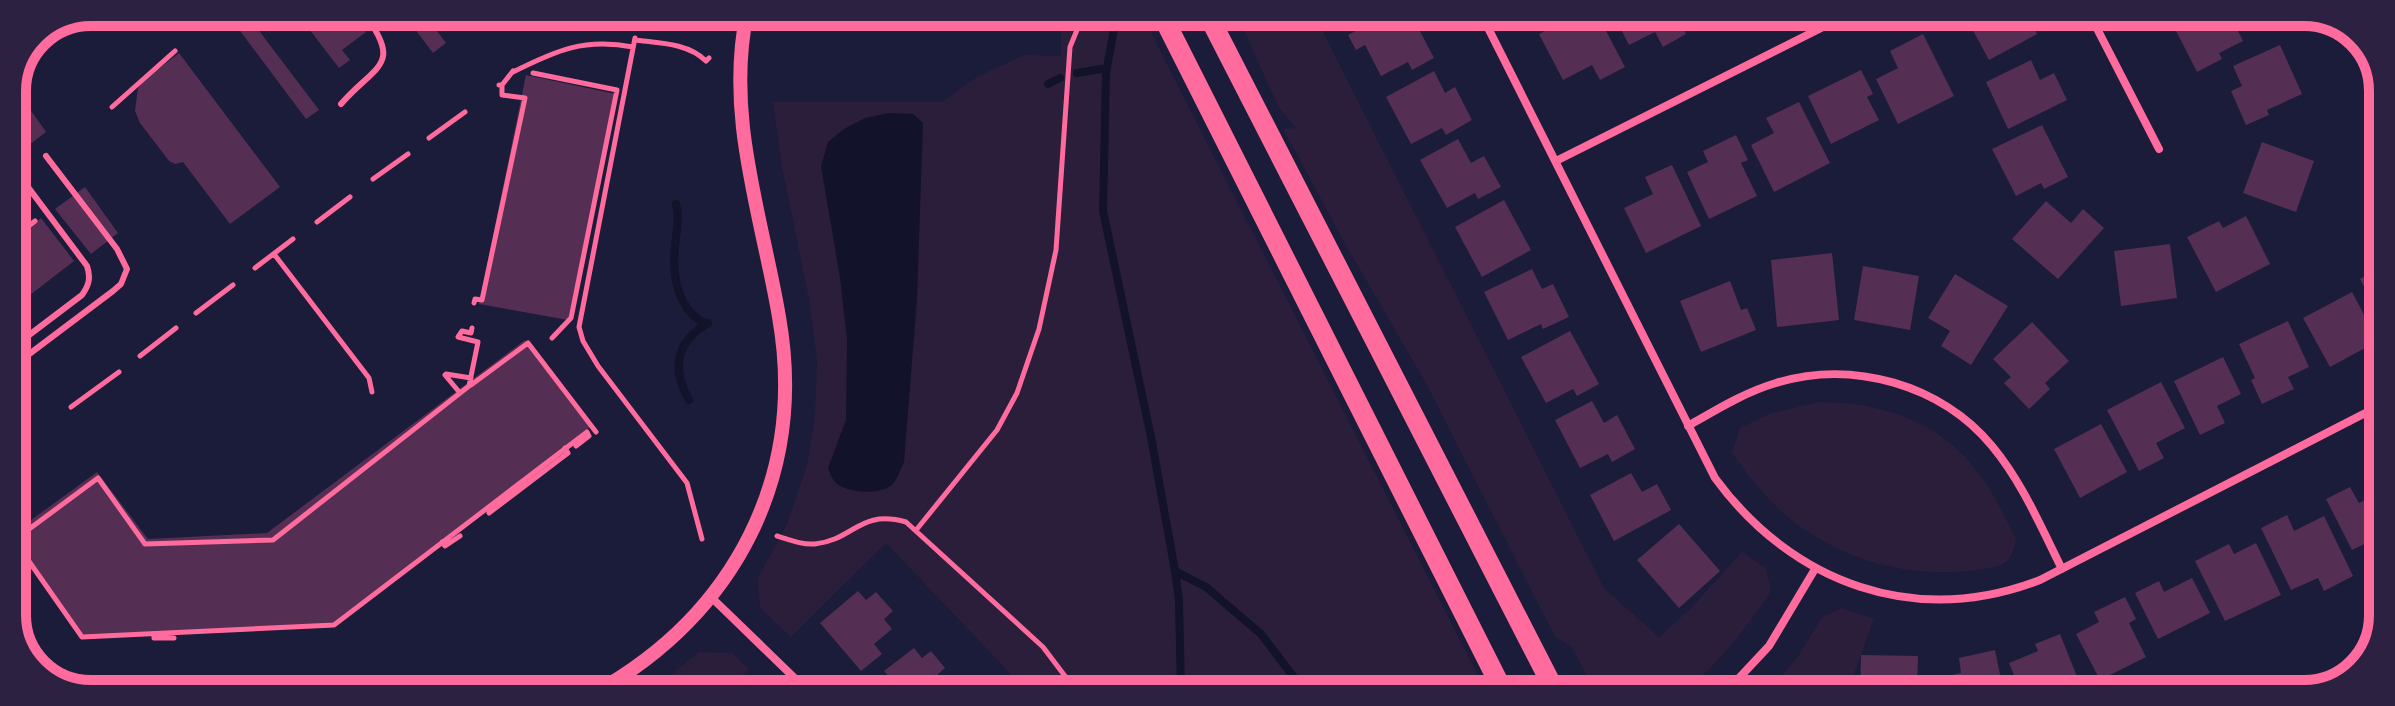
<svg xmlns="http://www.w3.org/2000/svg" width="2395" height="706" font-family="'Work Sans',sans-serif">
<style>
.green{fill:#2a1e3b}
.water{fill:#12122b}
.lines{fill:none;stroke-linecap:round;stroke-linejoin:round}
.stream{stroke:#12122b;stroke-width:8}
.building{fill:#542f53}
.path{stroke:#ff6b9d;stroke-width:5}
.service{stroke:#ff6b9d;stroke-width:6}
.minor{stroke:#ff6b9d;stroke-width:8}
.tertiary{stroke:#ff6b9d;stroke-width:14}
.primary{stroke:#ff6b9d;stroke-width:20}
.rim{fill:none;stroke:#ff6b9d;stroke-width:10}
</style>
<rect width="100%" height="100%" fill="#1b1b3a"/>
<path class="green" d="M1068,13H1141L1487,693L1028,692L886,543L791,637L760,608L758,578L787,524L807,465L815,417L817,360L809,299L782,167L773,102H942L977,77L1024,55L1061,56V32Z
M1236,13L1314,14L1604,588L1659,637L1691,608L1742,552L1766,568L1771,591C1745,630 1719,664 1682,693H1596L1571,646L1555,637L1427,385L1348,249L1283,129L1296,128L1279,108Z
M1819,402C1888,402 1949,425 1987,485C1998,502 2007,521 2016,539C2015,546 2012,556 2007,561C2000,568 1986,568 1977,570C1923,577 1865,567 1818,538C1781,517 1755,487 1732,452L1740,428L1769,414Z
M1842,608L1874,619L1847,693H1768L1799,655L1822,617Z
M699,652L732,653L749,670L725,692H650Z"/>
<path class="water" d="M889,113L913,114L923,123L917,299L904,462C901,468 897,480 892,485C880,495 849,493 837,484C832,480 830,473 828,468L846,420L847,339L840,278L821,166L828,142L844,129L865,118Z"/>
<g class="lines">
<path class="stream" d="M1117,13L1106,73L1103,211L1151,437L1175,571L1179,600L1181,693
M1077,73L1107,68
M1048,84L1060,78
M676,204C680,220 676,232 675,248C672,277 678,310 706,324
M689,400C671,368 676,342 708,323
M1175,571L1206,587L1261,634L1306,693"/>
</g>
<path class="building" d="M226,12H245L319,110L306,119Z
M296,12H351L366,32L342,50L350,60L339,68Z
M402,12H423L446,43L433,53Z
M1388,14H1411L1434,58L1412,70L1408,62L1381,76L1365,45L1356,50L1348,35Z
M1579,14H1597L1625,67L1600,80L1592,65L1563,80L1539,34Z
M1613,14H1676L1686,34L1663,47L1655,32L1629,45Z
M1964,14H2027L2037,34L1989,60Z
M2179,15H2230L2243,41L2219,53L2222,59L2197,72L2170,19Z
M1923,34L1954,96L1898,124L1876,79L1898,68L1890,51Z
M2361,39L2366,43L2383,86V92L2364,93Z
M2280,45L2302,94L2267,110L2269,115L2246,125L2231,91L2242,86L2233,66Z
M179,53L280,187L230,224L183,162L175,164L169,161L140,123L135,111L138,88L145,79Z
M2031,60L2040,80L2054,73L2067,100L2008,129L1986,82Z
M1861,70L1873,94L1867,97L1879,120L1831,144L1808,96Z
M1434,71L1445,93L1455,87L1472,120L1446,135L1442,128L1411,144L1386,97Z
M526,75L616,94L568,320L479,304Z
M1799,102L1830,163L1774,192L1751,145L1774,133L1766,118Z
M27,105L46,132L12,158V116Z
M2042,125L2068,177L2044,189L2041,183L2016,196L1992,149Z
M1736,135L1748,160L1741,163L1757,196L1709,219L1687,172L1708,162L1703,151Z
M1458,139L1471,163L1484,156L1501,187L1478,199L1475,193L1447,208L1420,160Z
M2262,142L2314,161L2296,212L2243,193Z
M1672,165L1701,226L1646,253L1624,208L1653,194L1645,177Z
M85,187L118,233L91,254L55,209Z
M1504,200L1531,250L1482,277L1455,227Z
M2046,201L2071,223L2083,209L2104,228L2058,279L2012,239Z
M2246,216L2270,264L2216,292L2187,237L2219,221L2223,228Z
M41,218L74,261L12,309V239Z
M2170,244L2177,298L2121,306L2114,251Z
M1832,253L1839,320L1777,327L1771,260Z
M1863,266L1919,276L1910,330L1854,320Z
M2382,267V321L2360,279Z
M1532,269L1542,289L1553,284L1569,317L1543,329L1541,324L1508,340L1484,292Z
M1955,274L2008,306L1971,365L1941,346L1950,331L1928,318Z
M1730,281L1741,310L1747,308L1756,330L1701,352L1680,301Z
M2352,292L2378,341L2330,367L2303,318Z
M2288,321L2309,367L2288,377L2294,389L2262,404L2251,380L2255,378L2239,344Z
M2032,322L2069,361L2045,383L2050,389L2029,409L2004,383L2011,377L1993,359Z
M1570,331L1599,384L1577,396L1573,389L1546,403L1521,357Z
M525,340L590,427L333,623L80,636L12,540V534L97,472L148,539L267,533Z
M2223,357L2241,394L2217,406L2225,423L2200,435L2174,381Z
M2161,382L2185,428L2156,443L2164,458L2139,471L2107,410Z
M1592,401L1604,423L1617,415L1635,449L1612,462L1608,454L1580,468L1555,420Z
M2101,424L2127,472L2080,498L2054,449Z
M1631,473L1642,492L1657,484L1671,510L1614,541L1590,495Z
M2350,487L2359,503L2381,492V536L2352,550L2326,499Z
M2287,515L2294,531L2324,516L2353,576L2324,591L2318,578L2291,590L2261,528Z
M1679,524L1720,571L1679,608L1637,560Z
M2256,543L2281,595L2225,621L2195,561L2229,544L2234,554Z
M2192,578L2210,613L2158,639L2135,593L2159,581L2164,592Z
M858,591L866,600L876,592L893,611L884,619L892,629L874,644L882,654L861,671L820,623Z
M2125,597L2136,619L2129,623L2146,657L2100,680L2076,634L2099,622L2094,612Z
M2060,634L2078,679L2043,694H2022L2009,663L2038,651L2035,644Z
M914,648L922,658L931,651L945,668L937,675L951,692H895L899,689L884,671Z
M1995,650L2002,684L1993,687L1994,694H1941L1938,678L1961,673L1959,658Z
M1861,655L1918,656L1917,694L1860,693Z
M2363,660L2352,678L2333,684L2330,678Z
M2309,685L2310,692L2304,694H2279Z"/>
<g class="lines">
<path class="path" d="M482,12L494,28
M818,13L921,14
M495,26L508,28L541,13
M635,38L579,327L583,341L598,366L687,483L702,539
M635,40C659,43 688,43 706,61L709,58
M513,72C557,50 584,38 633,47
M533,73L617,90L571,318L552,338
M502,85L513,71
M112,107L175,51
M429,138L465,112
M373,179L408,154
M317,222L350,197
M12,239L35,221
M274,254L369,378L372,392
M255,268L293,239
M474,303L475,299L482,300L525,98L502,95V85H499
M196,313L233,285
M140,356L176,328
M446,374L471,378
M445,375L460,393
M471,385L528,343L596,432
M71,407L119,372
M576,446L589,436
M489,513L568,453L565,448
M917,529L997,430L1017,393L1039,329L1056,250L1070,47L1084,13
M777,536C790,540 802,545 815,544C854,540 859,509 906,522L1043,647L1077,692
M14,540L82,637L334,625L587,432L589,436
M13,541L98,478L145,544L273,540L469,386L478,342L458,337L462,331L471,333L472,328
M442,542L445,546L460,536
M154,634V638H174"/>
<path class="service" d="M341,104C376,64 404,66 363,12
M12,348L82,295C89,285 91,278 87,266L19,175
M12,367L113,291L121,284L127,269L117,249L46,156"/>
<path class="minor" d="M1481,14L1715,478C1793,584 1915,628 2040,580L2381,405
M2090,15L2159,149
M1556,161L1849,14
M1688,426C1716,410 1745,392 1776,383C1852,359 1942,385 1992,446C2022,482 2041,527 2062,569
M712,598L809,692
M1725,693L1769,646L1815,569"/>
<path class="tertiary" d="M596,692C735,614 807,476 779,317C762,216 725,116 747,13"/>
<path class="primary" d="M1161,13L1504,693
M1207,13L1556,693"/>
</g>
<path d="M0 0H2395V706H0ZM91 26H2304A65 65 0 0 1 2369 91V615A65 65 0 0 1 2304 680H91A65 65 0 0 1 26 615V91A65 65 0 0 1 91 26Z" fill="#2d2142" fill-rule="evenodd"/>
<path class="rim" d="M91 26H2304A65 65 0 0 1 2369 91V615A65 65 0 0 1 2304 680H91A65 65 0 0 1 26 615V91A65 65 0 0 1 91 26Z"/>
</svg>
